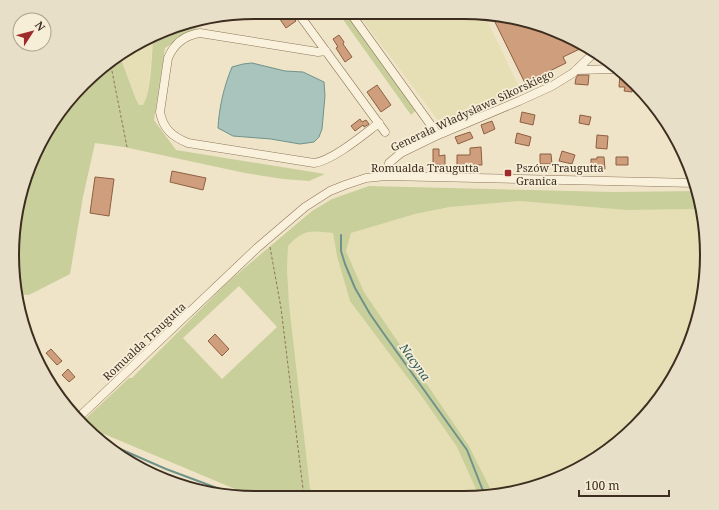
<svg xmlns="http://www.w3.org/2000/svg" width="719" height="510" font-family="'Noto Serif',serif">
<style>
.farmland{fill:#e6deb5}
.green{fill:#c9cf9b;fill-rule:evenodd}
.water{fill:#a9c4bc;stroke:#6f938a}
.lines{fill:none;stroke-linecap:round;stroke-linejoin:round}
.stream{stroke:#6f938a;stroke-width:2}
.building{fill:#cf9f7d;stroke:#8d5f41}
.minor-casing{stroke:#8d765c;stroke-width:9}
.path{stroke:#8d765c;stroke-width:1;stroke-dasharray:3 2;stroke-linecap:butt}
.minor{stroke:#faf1dc;stroke-width:8}
.poi-dot{fill:#9e2a2b;stroke:#f7eed8;stroke-width:1.5}
.labels{text-anchor:middle;dominant-baseline:central;stroke-width:3.5;stroke-linejoin:round;paint-order:stroke}
.street-label{font-size:11px;fill:#3d2e20;stroke:#f7eed8}
.poi-label{font-size:11px;fill:#3d2e20;stroke:#f7eed8;text-anchor:start}
.water-label{font-size:12px;font-style:italic;fill:#2f5d5a;stroke:#f7eed8}
.rim{fill:none;stroke:#3d2e20;stroke-width:2}
</style>
<rect width="100%" height="100%" fill="#f0e4c8"/>
<path class="farmland" d="M358,14L485,16L520,89L441,124Z
M153,38L149,80L146,101L143,105H139L119,54Z
M519,201L626,210L698,209L706,271L682,363L624,438L571,473L494,496L469,446L364,292L346,251L351,233L415,214L450,207Z
M308,231L333,233L337,256L379,338L457,447L479,496L311,497L289,304L287,269L288,246L298,236Z"/>
<path class="green" d="M339,14H348L417,109L411,115Z
M214,17L165,48L154,120L176,150L325,174L309,181L283,179L245,173L124,147L95,143L83,197L70,274L29,295L16,294L14,286V223L37,148L72,95L119,54L136,99L139,105H143C151,94 152,53 153,38L192,20Z
M369,186L614,192L696,191L698,209L626,210L519,201L450,207L415,214L351,233L346,251L364,292L469,446L494,496H479L457,447L422,397L350,301L337,256L333,233C310,231 305,228 288,246L287,269L289,304L311,497H254L104,434L100,437L82,422L129,378H132L229,281L312,211L332,199ZM239,286L277,327L222,379L183,338Z"/>
<path class="water" d="M252,63L285,71L303,72L324,82L325,96L322,129L319,137L314,142L300,144L271,139L233,136L218,128C219,108 224,86 232,67L243,64Z"/>
<g class="lines">
<path class="stream" d="M341,235V251L345,264L355,288L370,314L384,334L467,450L485,496
M111,445L166,469L241,497"/>
</g>
<path class="building" d="M275,12L289,13L296,21L286,28Z
M492,16L512,17L582,43L584,47L563,57L566,63L525,83Z
M339,35L344,42L343,44L352,57L345,62L336,48L338,47L333,39Z
M620,73L633,83L632,92L624,91L625,87H619Z
M578,75H589L588,85L575,84L576,78Z
M377,85L391,105L381,112L367,92Z
M522,112L535,115L533,125L520,122Z
M580,115L591,117L589,125L579,123Z
M360,119L362,122L366,120L369,124L364,127L363,125L355,131L351,126Z
M492,121L495,129L484,134L481,125Z
M470,132L473,138L458,144L455,137Z
M517,133L531,137L529,146L515,143Z
M597,135L608,136L607,149L596,148Z
M481,147L482,165H457V155H470V148Z
M433,149H439V156L445,155V165L433,164Z
M562,151L575,155L572,164L559,161Z
M540,154H551L552,164H540Z
M597,157H604L605,169H591V159H597Z
M616,157H628V165H616Z
M172,171L206,178L203,190L170,182Z
M95,177L114,179L109,216L90,213Z
M215,334L229,349L222,356L208,341Z
M51,349L62,361L57,365L46,353Z
M68,369L75,377L69,382L62,375Z"/>
<g class="lines">
<g class="minor-casing">
<path id="minor" d="M298,13L385,132
M351,14L438,135
M326,51L318,52L200,33C185,35 174,44 168,58L160,112C163,129 173,137 188,143L314,163C332,161 363,135 379,123
M576,70L616,69
M386,176L389,163L401,153L438,135L519,101L552,86L573,73L595,52
M77,419L257,248L305,207L330,191L345,185L366,178L386,176L695,183"/>
</g>
<path class="path" d="M110,61L127,147
M270,247L281,308L304,497"/>
<use href="#minor" class="minor"/>
</g>
<rect class="poi-dot" x="504" y="169" width="8" height="8" rx="2"/>
<g class="labels">
<g class="street-label">
<text transform="translate(472 110) rotate(-25)">Generała Władysława Sikorskiego</text>
<text x="425" y="167">Romualda Traugutta</text>
<text transform="translate(144 341) rotate(-43)">Romualda Traugutta</text>
</g>
<g class="poi-label">
<text x="516" y="167">Pszów Traugutta<tspan x="516" dy="13">Granica</tspan></text>
</g>
<g class="water-label">
<text transform="translate(415 362) rotate(54)">Nacyna</text>
</g>
</g>
<path d="M0 0H719V510H0ZM255 19H464A236 236 0 0 1 700 255V255A236 236 0 0 1 464 491H255A236 236 0 0 1 19 255V255A236 236 0 0 1 255 19Z" fill="#e8dfc9" fill-rule="evenodd"/>
<path class="rim" d="M255 19H464A236 236 0 0 1 700 255V255A236 236 0 0 1 464 491H255A236 236 0 0 1 19 255V255A236 236 0 0 1 255 19Z"/>
<g transform="translate(32 32) rotate(54)"><circle r="19" fill="#f7eed8" stroke="#ada18e"/>
<path d="M0-3L7 15L0 10L-7 15Z" fill="#9e2a2b"/>
<text y="-6" font-size="11" font-weight="bold" text-anchor="middle" fill="#3d2e20">N</text>
</g>
<path d="M579 490v6h90v-6" fill="none" stroke="#3d2e20" stroke-width="2"/>
<text x="585" y="490" font-size="12" fill="#3d2e20" stroke="#f7eed8" stroke-width="3" paint-order="stroke">100 m</text>
</svg>
